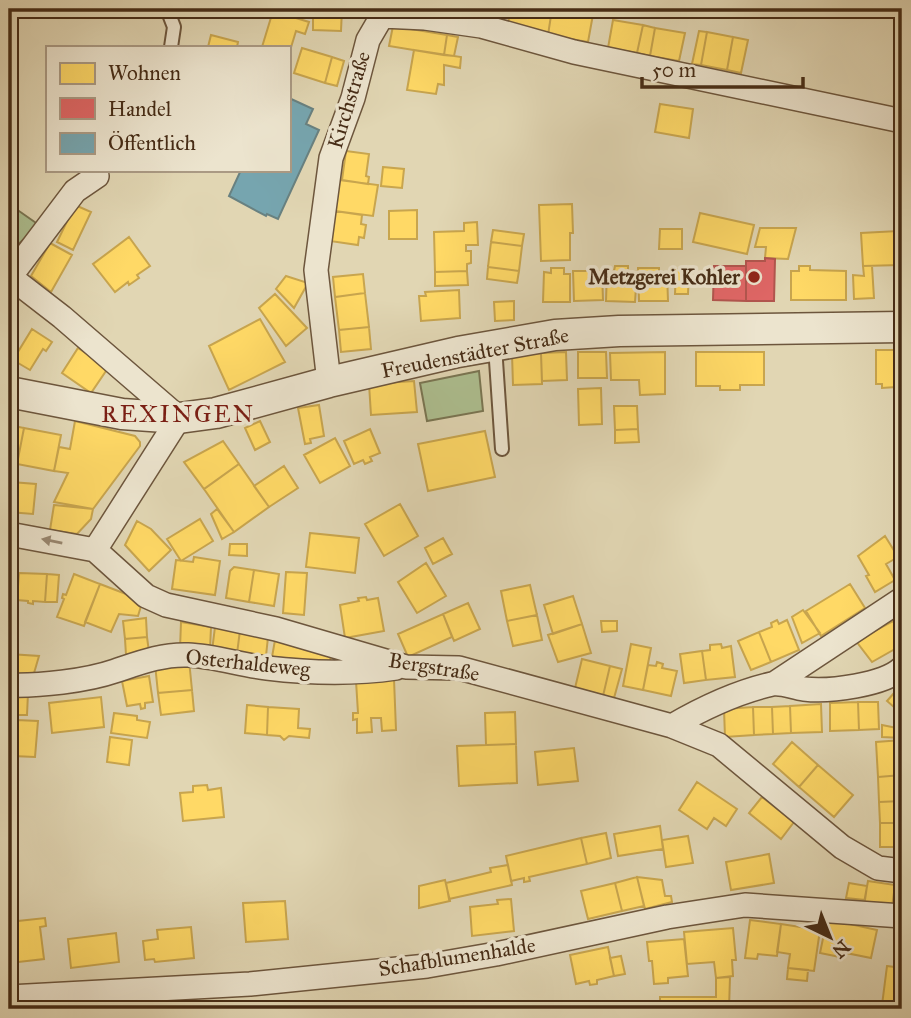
<svg xmlns="http://www.w3.org/2000/svg" width="911" height="1018" font-family="'IM FELL Great Primer',serif">
<style>
.green{fill:#adbf90;stroke:#7a7653;stroke-width:2}
.homes{fill:#ffd966;stroke:#c8a54e;stroke-width:2}
.shops{fill:#e06666;stroke:#b2554e;stroke-width:2}
.public{fill:#76a5af;stroke:#688181;stroke-width:2}
.lines{fill:none;stroke-linecap:round;stroke-linejoin:round}
.service-casing{stroke:#6d563d;stroke-width:16}
.minor-casing{stroke:#6d563d;stroke-width:26}
.tertiary-casing{stroke:#6d563d;stroke-width:33}
.service{stroke:#ece4ce;stroke-width:12}
.minor{stroke:#ece4ce;stroke-width:23}
.tertiary{stroke:#ece4ce;stroke-width:30}
.oneway{fill:#998872}
.poi-dot{fill:#8f2418;stroke:#ece4ce;stroke-width:2.5}
.labels{text-anchor:middle;dominant-baseline:central;stroke-width:7;stroke-linejoin:round;paint-order:stroke}
.street-label{font-size:21px;fill:#462c16;stroke:#ece4ce}
.poi-label{font-size:21px;font-weight:bold;fill:#462c16;stroke:#ece4ce;text-anchor:end}
.quarter-label{font-size:24px;letter-spacing:2px;fill:#7a1f14;stroke:#ece4ce}
</style>
<rect width="100%" height="100%" fill="#e1d6b3"/>
<filter id="stains"><feTurbulence type="fractalNoise" baseFrequency=".00286" numOctaves="4"/><feColorMatrix values="0 0 0 0 .2 0 0 0 0 .09 0 0 0 0 .02 0 0 0 .5 -.17"/></filter>
<radialGradient id="worn" r=".72"><stop offset=".6" stop-color="#630" stop-opacity="0"/><stop offset="1" stop-color="#630" stop-opacity=".3"/></radialGradient>
<path class="green" d="M9,204L39,225L9,253Z
M479,371L483,411L427,421L420,383Z"/>
<path class="homes" d="M304,9H342L341,31L313,30V16H303Z
M498,9H511L510,15L497,12Z
M511,9H552L548,35L507,28Z
M552,9L575,12V9H594L588,42L548,35Z
M273,11L309,22L305,34L296,31L289,54V47H262Z
M613,20L643,25L637,53L608,48Z
M643,25L655,28L650,56L637,53Z
M393,26L447,35L444,55L389,46Z
M655,28L685,33L679,61L650,56Z
M699,31L707,32L701,65L692,64Z
M707,32L733,37L727,70L701,65Z
M211,35L238,42L237,47H208Z
M447,35L458,37L454,56L444,55Z
M733,37L748,40L741,73L727,70Z
M302,48L332,57L325,83L294,73Z
M414,50L461,57L460,68L444,65V85L438,84L436,94L407,90Z
M332,57L344,61L337,86L325,83Z
M660,104L693,109L689,138L655,132Z
M346,151L369,154L366,176L369,177L368,184L342,180Z
M383,167L404,169L402,188L381,186Z
M339,180L378,185L373,216L335,211Z
M572,204L573,233H570V260L541,261L539,205Z
M75,205L91,212L73,250L57,242Z
M417,210V239H389V211Z
M335,211L362,215L361,224L366,225L364,238L359,237L358,245L330,241Z
M700,213L754,225L747,254L693,242Z
M477,222L478,245H466V251H471V263L467,264V271L435,272L434,232L464,231V223Z
M760,228H796L788,259L765,258L766,247H755Z
M660,229H682V249H659Z
M493,230L524,234L522,246L491,242Z
M898,231V242L902,246L900,265L863,266L861,233Z
M129,237L150,266L137,275L139,278L129,285L128,282L115,292L93,264Z
M491,242L522,246L519,271L488,267Z
M50,243L72,255L51,292L31,276Z
M615,266H628V271L637,272L635,302L606,301L607,270L614,271Z
M799,266H810V270L846,271V300H791V271H799Z
M863,266H872L874,298L854,299L853,275L864,276Z
M488,267L519,271L517,283L487,279Z
M551,268H564V274H570V302H543L544,272L551,273Z
M638,268H659V273H667L668,301H639Z
M676,269H689L688,294H675Z
M467,271L468,285L435,286V272Z
M573,271H602L603,300L574,301Z
M363,274L365,293L335,297L333,277Z
M286,276L308,283L294,308L276,289Z
M459,290L460,318L421,321L419,296H426L425,292Z
M365,293L369,327L339,330L335,297Z
M275,294L307,328L286,346L259,308Z
M514,301V320L495,321L494,302Z
M260,319L285,362L229,390L209,346Z
M369,327L371,349L341,352L339,330Z
M32,329L52,342L46,351L43,349L30,370L13,360Z
M78,348L108,368L91,393L62,373Z
M876,350H902V383H896V387L882,388V384H876Z
M566,352L567,380L542,381L541,353Z
M578,352H606L607,378H578Z
M665,352V394L640,395L639,380H611L610,353Z
M696,352H764V385H740V390H720V386H696Z
M541,353L542,384L513,385L512,354Z
M414,381L417,412L371,415L369,384Z
M601,388L602,424L579,425L578,389Z
M319,405L324,436L310,439L311,443L305,444L298,408Z
M614,406H637L638,429L615,430Z
M75,421L135,436L140,442V446L93,509L54,502L68,473L54,471L59,447L70,449Z
M260,421L270,442L255,450L245,428Z
M9,425L24,428L17,464L9,462Z
M24,428L61,435L54,471L17,464Z
M370,429L380,453L370,457L372,461L365,464L363,460L354,464L344,441Z
M638,429L639,442L615,443V430Z
M485,431L495,477L428,491L418,444Z
M335,438L350,466L320,483L304,455Z
M223,441L239,464L204,489L184,462Z
M239,464L269,507L234,532L204,489Z
M284,466L298,488L269,507L254,486Z
M11,482L36,484L33,514L9,512Z
M400,504L418,536L384,556L365,524Z
M54,505L93,509L91,519L77,534L50,530Z
M217,509L234,532L222,539L211,514Z
M200,519L213,541L181,561L167,539Z
M137,521L151,529L171,550L149,571L125,545Z
M310,533L359,538L355,573L306,567Z
M885,536L898,557L886,564L895,580L875,592L866,576L869,575L858,556Z
M443,538L452,554L433,564L425,548Z
M230,544H247V556L229,555Z
M194,557L220,561L215,595L172,589L176,560L193,562Z
M426,563L446,596L417,613L398,582Z
M234,567L254,570L249,602L226,598L230,571Z
M254,570L279,574L274,606L249,602Z
M286,572L307,573L304,615L283,613Z
M19,573L47,574L45,602L33,601V604L28,603V601L17,600Z
M47,574L59,575L57,602H45Z
M74,574L100,584L84,626L57,617L64,599L62,598L63,594L66,595Z
M100,584L126,594L141,606L138,616L119,614L111,632L85,622Z
M850,584L865,608L821,636L806,611Z
M530,585L537,615L507,621L501,591Z
M573,596L582,624L553,634L544,605Z
M366,597L367,600L378,598L384,631L345,638L340,605L359,601L358,598Z
M468,603L480,629L454,641L443,614Z
M803,610L820,633L802,643L792,617Z
M443,614L452,637L408,657L398,634Z
M537,615L542,640L513,646L507,621Z
M146,618L147,637L125,639L123,621Z
M777,620L779,624L787,620L799,650L771,662L759,632L772,627L771,623Z
M601,621H617V631L602,632Z
M893,621L902,638V645L872,662L856,641Z
M181,622L211,627L210,649H180Z
M582,624L591,653L558,662L548,635Z
M215,627L240,630L237,654L212,651Z
M240,630L268,637L266,656L237,654Z
M759,632L771,662L751,670L738,641Z
M147,637L149,652L126,655L125,639Z
M275,640L331,652L330,662L272,657Z
M631,644L651,648L643,690L623,686Z
M721,644L722,648L731,646L735,677L706,680L702,651L710,650V645Z
M702,651L706,680L684,683L680,654Z
M9,654L39,656L32,680H9Z
M582,659L610,666L603,696L575,688Z
M189,660L192,690L158,693L155,664Z
M657,662L663,664L662,668L677,671L671,696L643,690L648,665L656,666Z
M610,666L622,669L614,698L603,696Z
M149,676L153,702L145,703V708L141,709L140,704L127,706L122,681Z
M394,679L396,730L382,731L381,718H371L372,732L357,733V719L353,720V713H358L356,681Z
M902,684V714L887,701Z
M192,690L194,711L161,715L158,693Z
M9,692L28,693L27,715H9Z
M101,697L104,727L52,733L49,703Z
M858,702L859,730L830,731V703Z
M858,702H878L879,729L859,730Z
M821,704L822,732L791,733L790,706Z
M247,705L268,707L267,735L245,733Z
M790,706L791,733L773,734L772,707Z
M268,707L299,709L298,728L310,729L309,738L289,736L284,740L280,736L267,735Z
M753,707L754,735L725,737L724,709Z
M753,707H772L773,734L754,735Z
M515,712L516,744L486,745L485,713Z
M114,713L137,716V720L150,722L147,738L111,733Z
M16,720L38,721L35,757L13,756Z
M882,725L902,729V738L882,737Z
M110,737L132,740L129,765L107,762Z
M902,740V775L878,777L876,742Z
M792,742L818,765L799,787L773,764Z
M516,744L517,783L459,786L457,746Z
M574,748L578,781L538,785L535,752Z
M818,765L853,795L834,817L799,787Z
M902,775V801L879,802L878,777Z
M697,782L737,809L726,826L714,818L707,829L679,810Z
M207,785L208,790L221,788L224,817L183,821L180,793L193,792V786Z
M762,797L794,822L781,839L749,813Z
M902,801V823H880L879,802Z
M880,823H902V847H880Z
M660,826L663,849L618,856L614,834Z
M606,833L611,858L587,864L581,838Z
M688,836L693,863L666,867L662,840Z
M581,838L587,864L529,877L530,881L524,882V878L511,881L506,856Z
M769,854L774,883L731,890L726,862Z
M508,865L512,885L449,899L446,883L491,872L490,868Z
M637,877L662,880L665,896H671L672,902L645,909Z
M637,877L644,906L622,911L615,883Z
M445,880L450,901L419,908V886Z
M868,881L895,885L892,908L864,903Z
M615,883L622,911L588,919L581,891Z
M849,883L867,886L865,900L846,898Z
M895,885L902,886V909L892,908Z
M511,899L514,931L472,936L470,907L498,904L497,900Z
M285,901L288,939L246,942L243,903Z
M45,918L46,926L40,927L44,959L10,963L9,922Z
M827,919L877,930L871,958L841,952L840,957L820,953Z
M750,920L781,924L777,956L758,954L757,959L745,958Z
M781,924L820,930L814,971L788,968L790,954L777,952Z
M191,927L194,958L155,962L154,959L145,960L143,941L158,939L157,930Z
M733,928L736,960H732L733,976L716,978L714,962L687,964L684,932Z
M116,933L119,962L71,968L68,939Z
M684,939L688,976L668,978V983L654,984L652,961H649L647,942Z
M608,947L614,976L597,980V984L590,985L589,981L576,984L570,955Z
M621,956L625,974L614,976L610,958Z
M887,966L902,968V1007L882,1005Z
M788,968L808,970L807,981L787,979Z
M730,977L729,1009H660V997H716V978Z
M344,1004V1007L363,1005L364,1009H326V1006Z
M287,1005V1009H272V1007Z
M882,1005L902,1007V1009H882Z"/>
<path class="shops" d="M765,258L775,259L774,301H746V261H765Z
M714,266H746V301L713,300Z"/>
<path class="public" d="M289,98L313,109L306,124L319,130L278,219L267,214L266,216L229,196L241,170H289Z"/>
<g class="lines">
<g class="service-casing">
<path id="service" d="M167,9L174,27L171,47
M495,346L502,449"/>
</g>
<g class="minor-casing">
<path id="minor" d="M9,276L62,317L179,418L95,550
M10,277L75,191L97,176
M329,382L316,270L331,158L353,98L368,40L382,16L425,18L481,26L574,52L902,121
M9,534L95,550L146,596L166,605L276,629L406,667L459,668L672,726L719,745L842,847L878,868L902,871
M775,683L902,599
M9,685C39,686 86,681 115,671C139,663 162,654 188,655C214,656 241,665 267,668C309,673 355,674 396,668
M672,726C703,708 737,692 772,684C782,682 794,688 804,689C829,692 884,685 902,668
M9,997L250,984L427,966L496,954L667,917L745,905L902,916"/>
</g>
<g class="tertiary-casing">
<path id="tertiary" d="M9,392L122,414L179,418L216,413L329,382L458,352L555,335L619,331L902,327"/>
</g>
<use href="#service" class="service"/>
<use href="#minor" class="minor"/>
<use href="#tertiary" class="tertiary"/>
</g>
<defs><path id="oneway-solid" d="M-6-.8H1V-3.2L6.5 0L1 3.2V.8H-6Z" transform="scale(1.75)"/></defs>
<use class="oneway" href="#oneway-solid" transform="translate(52 541) rotate(-169)"/>
<circle class="poi-dot" cx="754" cy="277" r="7"/>
<g class="labels">
<g class="street-label">
<text transform="translate(349 100) rotate(-73)">Kirchstraße</text>
<text transform="translate(475 353) rotate(-11)">Freudenstädter Straße</text>
<text transform="translate(248 663) rotate(6)">Osterhaldeweg</text>
<text transform="translate(434 667) rotate(9)">Bergstraße</text>
<text transform="translate(457 957) rotate(-9)">Schafblumenhalde</text>
</g>
<g class="poi-label">
<text x="740" y="277">Metzgerei Kohler</text>
</g>
<g class="quarter-label">
<text x="178" y="414">REXINGEN</text>
</g>
</g>
<rect width="911" height="1018" fill="none" stroke="#e1d6b3" stroke-width="35"/>
<rect x="10" y="10" width="890" height="997" fill="none" stroke="#462c16" stroke-width="3.5"/>
<rect x="18" y="18" width="876" height="983" fill="none" stroke="#462c16" stroke-width="2"/>
<rect x="46" y="46" width="245" height="126" fill="#ece4ce" stroke="#aa9a84" stroke-width="2"/>
<rect x="60" y="63" width="35" height="21" fill="#ffd966" stroke="#aa9a84" stroke-width="2"/>
<text x="108" y="80" font-size="21" fill="#462c16">Wohnen</text>
<rect x="60" y="98" width="35" height="21" fill="#e06666" stroke="#aa9a84" stroke-width="2"/>
<text x="108" y="116" font-size="21" fill="#462c16">Handel</text>
<rect x="60" y="133" width="35" height="21" fill="#76a5af" stroke="#aa9a84" stroke-width="2"/>
<text x="108" y="150" font-size="21" fill="#462c16">Öffentlich</text>
<g transform="translate(830 937) rotate(137)" stroke="#ece4ce" stroke-width="5" paint-order="stroke">
<path d="M0-5L12 26L0 18L-12 26Z" fill="#462c16"/>
<text y="-10" font-size="19" font-weight="bold" text-anchor="middle" fill="#462c16">N</text>
</g>
<path d="M642 77v10h161v-10" fill="none" stroke="#462c16" stroke-width="3.5"/>
<text x="652" y="77" font-size="21" fill="#462c16" stroke="#ece4ce" stroke-width="5" paint-order="stroke">50 m</text>
<rect width="100%" height="100%" filter="url(#stains)"/>
<rect width="100%" height="100%" fill="url(#worn)"/>
</svg>
